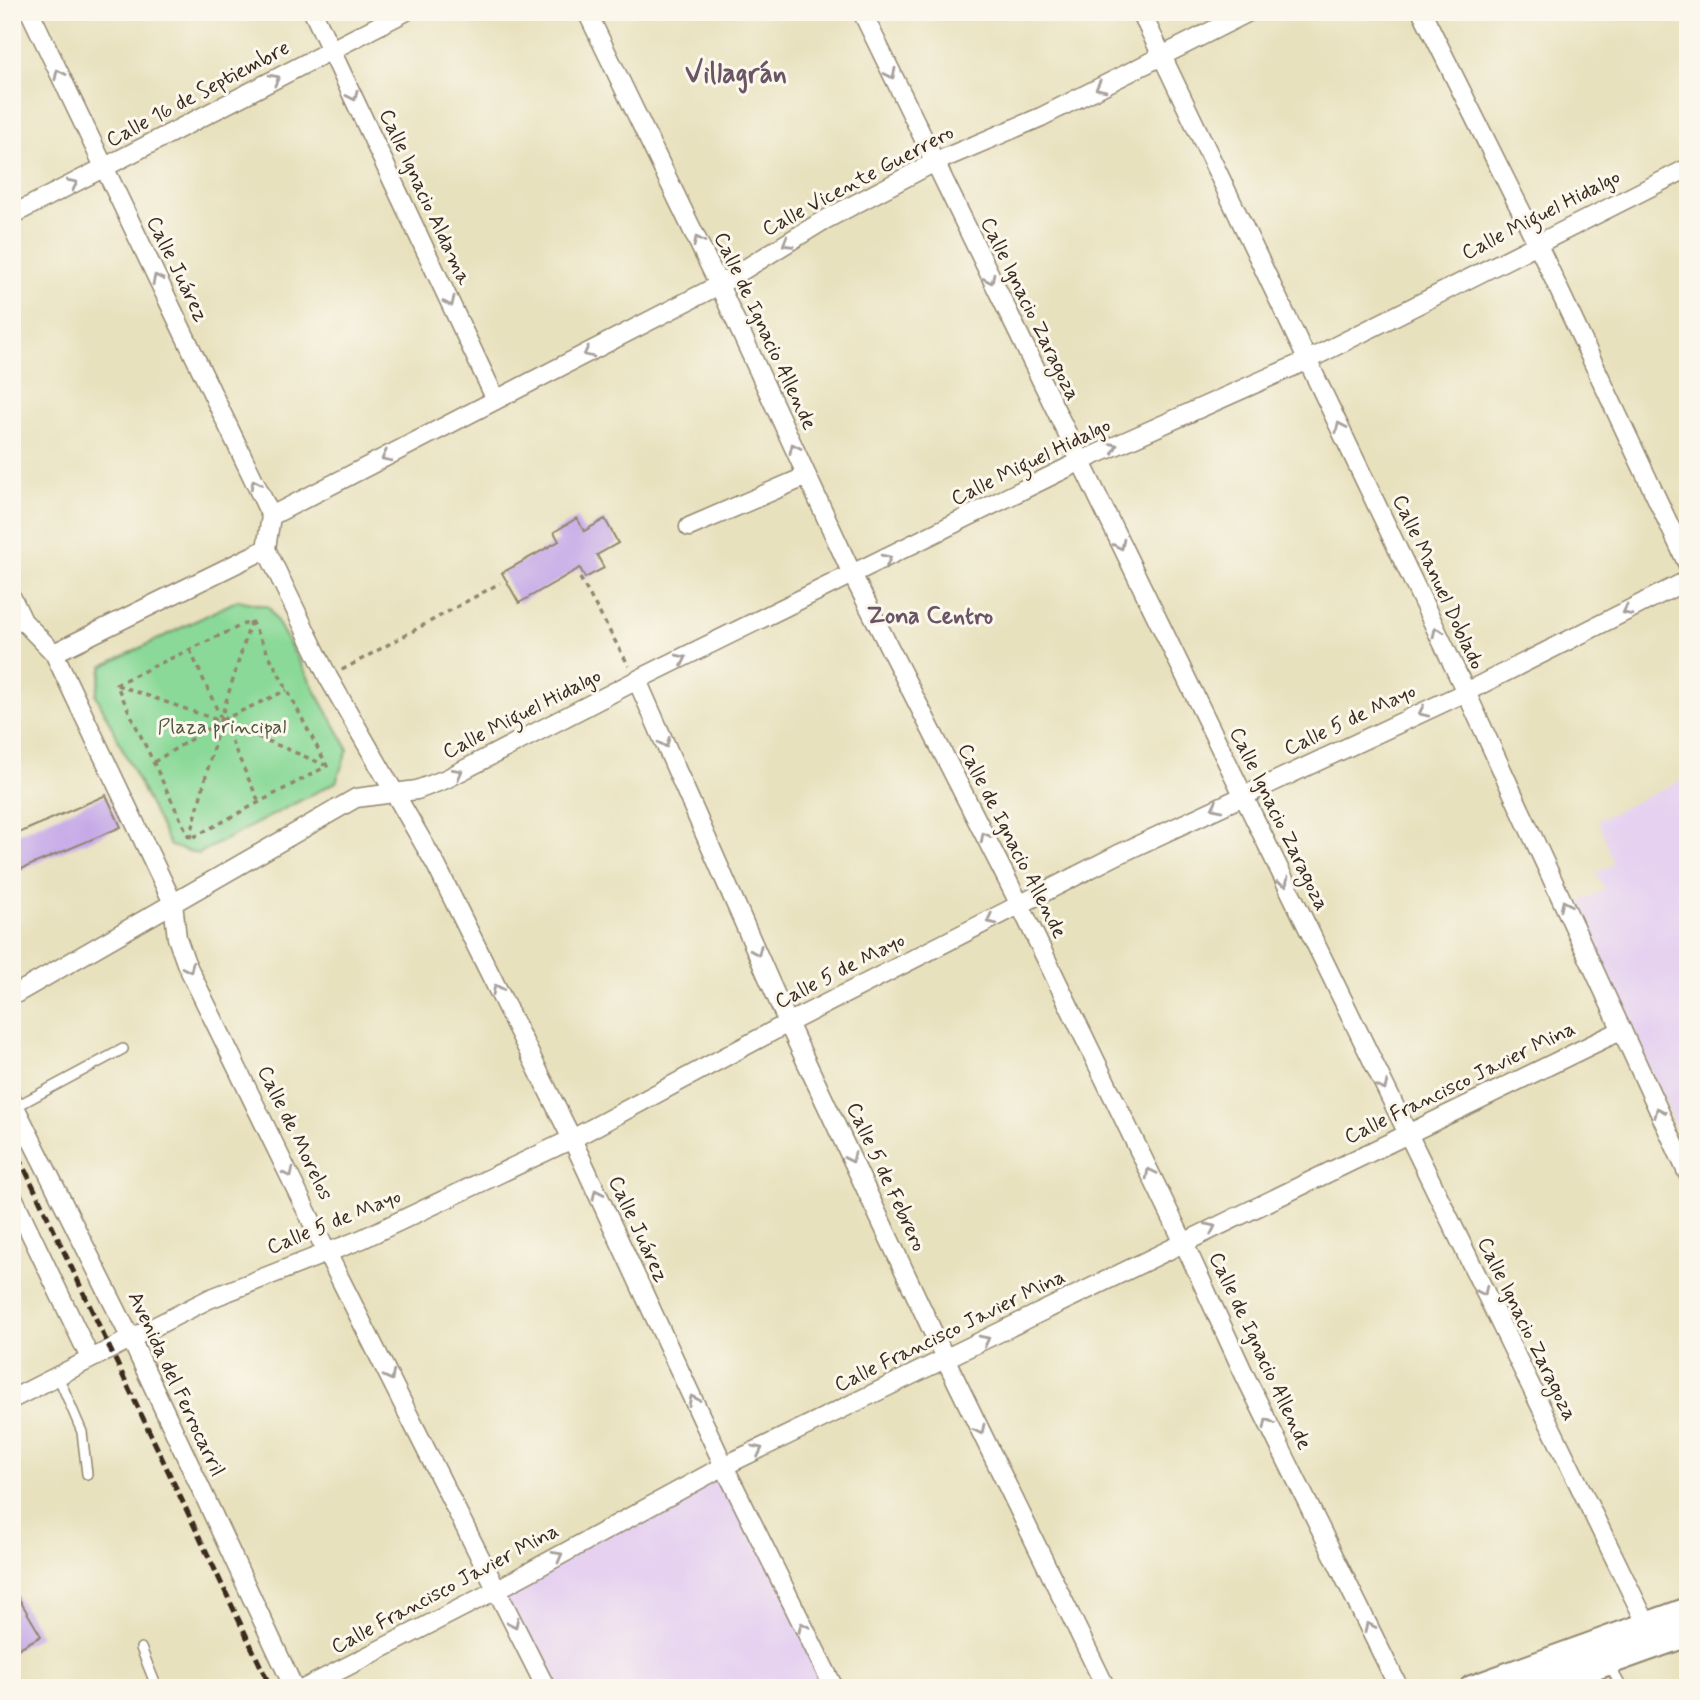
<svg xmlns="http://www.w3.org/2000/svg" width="1700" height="1700" font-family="Mynerve,sans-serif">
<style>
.built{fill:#e6d2f0}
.green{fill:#8ad998;stroke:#62825b;stroke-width:2}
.building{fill:#c2a5e7}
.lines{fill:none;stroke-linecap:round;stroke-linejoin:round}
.lane-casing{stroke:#92866e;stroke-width:12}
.street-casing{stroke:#92866e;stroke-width:21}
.secondary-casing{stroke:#92866e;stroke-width:28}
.path{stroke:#92866e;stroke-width:3.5;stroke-dasharray:5 5;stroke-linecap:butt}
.lane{stroke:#fff;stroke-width:9}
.street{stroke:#fff;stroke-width:18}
.secondary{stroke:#fff;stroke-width:24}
.rail{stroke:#3b2a1e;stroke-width:5;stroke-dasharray:10 5;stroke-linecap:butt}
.oneway{stroke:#a79f9a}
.labels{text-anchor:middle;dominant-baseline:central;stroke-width:6;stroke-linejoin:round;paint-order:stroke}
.street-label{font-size:21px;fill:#3b2a1e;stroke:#fbf7ec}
.park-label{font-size:21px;fill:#4f563c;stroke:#fbf7ec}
.quarter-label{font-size:24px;font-weight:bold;fill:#6a5564;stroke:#fbf7ec}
.district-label{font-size:28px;font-weight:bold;fill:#6a5564;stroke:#fbf7ec}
</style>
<rect width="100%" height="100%" fill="#fbf7ec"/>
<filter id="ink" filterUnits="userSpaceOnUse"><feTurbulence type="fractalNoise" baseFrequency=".0143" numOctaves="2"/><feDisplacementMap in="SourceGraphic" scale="14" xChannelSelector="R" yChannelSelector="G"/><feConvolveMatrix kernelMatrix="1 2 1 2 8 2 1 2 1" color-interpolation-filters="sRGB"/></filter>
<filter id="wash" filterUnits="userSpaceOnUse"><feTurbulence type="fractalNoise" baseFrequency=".00686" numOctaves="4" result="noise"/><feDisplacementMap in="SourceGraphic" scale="28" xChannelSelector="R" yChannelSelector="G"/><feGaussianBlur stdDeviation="1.57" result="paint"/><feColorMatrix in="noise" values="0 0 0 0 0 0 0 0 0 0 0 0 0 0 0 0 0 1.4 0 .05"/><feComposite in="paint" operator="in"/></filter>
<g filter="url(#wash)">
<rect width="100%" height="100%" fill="#e8e1be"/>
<path class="built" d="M1688,777V1154L1576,904L1605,889L1596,873L1614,864L1598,820Z
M724,1466L832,1688H546L498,1589Z"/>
<path class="green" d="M238,600L269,607L348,749L336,782L198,854L170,846L96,695L103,666Z"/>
<g id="blocks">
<path class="building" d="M577,518L584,531L605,519L618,543L597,555L604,568L585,578L580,568L519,603L502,573L559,541L554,532Z
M106,795L121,827L12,873V836Z
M12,1587L41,1636L12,1652Z"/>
</g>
</g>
<g filter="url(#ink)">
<use href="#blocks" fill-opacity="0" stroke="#92866e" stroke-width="2"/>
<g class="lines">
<g class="lane-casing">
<path id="lane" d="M15,1107L123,1049
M58,1376L82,1432L87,1474
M141,1648L157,1688
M1608,1663L1622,1688"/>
</g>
<g class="street-casing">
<path id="street" d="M30,12L271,516L266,549
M313,12L496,400
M587,12L719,285L853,576L1020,905L1183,1241L1245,1376L1399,1688
M862,12L1651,1633
M1141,12L1466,692L1688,1174
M1422,12L1537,243L1688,565
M12,215L405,12
M271,516L719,285L821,222L933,163L1041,117L1249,12
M689,527L807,476
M266,549L328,677L436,865L572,1139L724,1466L834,1688
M12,598L23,621L54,653L173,903L177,938L186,963L327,1253L546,1688
M54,653L266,549
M637,680L788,1023L946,1360L1106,1688
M12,996L356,798L417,790L446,779L637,680L1079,462L1308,360L1688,168
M12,1101L130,1337L294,1688
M12,1195L90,1358
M12,1399L209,1299L362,1239L572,1139L788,1023L1117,855L1466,692L1688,580
M305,1688L498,1589L724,1466L1622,1030"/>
</g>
<g class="secondary-casing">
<path id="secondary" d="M1472,1688L1688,1610
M1537,1688L1688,1634"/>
</g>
<path class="path" d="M580,578L629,666
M251,621L327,766L190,839L116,684Z
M190,650L259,802
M342,670L500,583
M117,685L220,721L325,765
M154,762L220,721L287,690
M190,838L220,721L251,621"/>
<use href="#lane" class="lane"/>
<use href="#street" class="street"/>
<use href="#secondary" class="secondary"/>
<path class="rail" d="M12,1142L271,1688"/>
</g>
<defs><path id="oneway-chevron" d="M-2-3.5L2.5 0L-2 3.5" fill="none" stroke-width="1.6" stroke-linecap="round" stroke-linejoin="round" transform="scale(1.75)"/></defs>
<g class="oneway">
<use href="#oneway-chevron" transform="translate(59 74) rotate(-115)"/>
<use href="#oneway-chevron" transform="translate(891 74) rotate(65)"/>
<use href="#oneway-chevron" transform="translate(275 79) rotate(-28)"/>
<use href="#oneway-chevron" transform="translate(1100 87) rotate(153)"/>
<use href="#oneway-chevron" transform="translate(353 96) rotate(65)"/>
<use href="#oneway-chevron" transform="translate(73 184) rotate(-26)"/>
<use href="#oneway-chevron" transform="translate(698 241) rotate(-116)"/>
<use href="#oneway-chevron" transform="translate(787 243) rotate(149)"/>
<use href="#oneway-chevron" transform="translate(157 279) rotate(-116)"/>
<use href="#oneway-chevron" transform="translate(990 279) rotate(64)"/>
<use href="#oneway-chevron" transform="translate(450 302) rotate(65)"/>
<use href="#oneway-chevron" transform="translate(588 353) rotate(153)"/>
<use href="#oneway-chevron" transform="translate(1340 427) rotate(-115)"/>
<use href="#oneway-chevron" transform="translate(1113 447) rotate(-24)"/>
<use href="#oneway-chevron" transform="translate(794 448) rotate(-115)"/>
<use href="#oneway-chevron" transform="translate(386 457) rotate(153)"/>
<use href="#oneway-chevron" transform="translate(255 484) rotate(-116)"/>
<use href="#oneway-chevron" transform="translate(1120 545) rotate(64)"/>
<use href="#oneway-chevron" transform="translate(887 559) rotate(-27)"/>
<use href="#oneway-chevron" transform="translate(1627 611) rotate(153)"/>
<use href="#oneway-chevron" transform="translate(1437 632) rotate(-115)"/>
<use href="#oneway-chevron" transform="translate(682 659) rotate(-26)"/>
<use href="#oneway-chevron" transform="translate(1423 712) rotate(155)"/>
<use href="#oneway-chevron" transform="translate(665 743) rotate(66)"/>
<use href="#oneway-chevron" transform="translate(458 773) rotate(-29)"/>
<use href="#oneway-chevron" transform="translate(1216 807) rotate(154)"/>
<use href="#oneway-chevron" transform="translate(985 837) rotate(-117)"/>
<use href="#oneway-chevron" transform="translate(1284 882) rotate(64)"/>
<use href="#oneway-chevron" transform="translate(1565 905) rotate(-115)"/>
<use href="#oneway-chevron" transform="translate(991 920) rotate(153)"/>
<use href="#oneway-chevron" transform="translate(757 951) rotate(66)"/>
<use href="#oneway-chevron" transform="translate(189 968) rotate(65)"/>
<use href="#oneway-chevron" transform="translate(497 989) rotate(-116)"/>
<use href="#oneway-chevron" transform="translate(1383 1086) rotate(64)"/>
<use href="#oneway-chevron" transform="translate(1659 1112) rotate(-114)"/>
<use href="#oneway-chevron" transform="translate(851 1158) rotate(65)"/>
<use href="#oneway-chevron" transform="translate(289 1173) rotate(64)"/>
<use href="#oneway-chevron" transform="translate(1150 1173) rotate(-117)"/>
<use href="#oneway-chevron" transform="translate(597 1194) rotate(-115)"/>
<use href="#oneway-chevron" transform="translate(1211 1228) rotate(-25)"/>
<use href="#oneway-chevron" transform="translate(1483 1291) rotate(64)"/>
<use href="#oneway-chevron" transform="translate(985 1340) rotate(-27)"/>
<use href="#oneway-chevron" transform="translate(390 1376) rotate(63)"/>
<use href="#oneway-chevron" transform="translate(693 1400) rotate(-115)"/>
<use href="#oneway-chevron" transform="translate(1268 1423) rotate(-116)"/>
<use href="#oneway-chevron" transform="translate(980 1430) rotate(64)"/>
<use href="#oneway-chevron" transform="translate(758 1450) rotate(-26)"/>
<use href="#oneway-chevron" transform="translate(558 1556) rotate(-29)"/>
<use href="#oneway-chevron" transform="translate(514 1623) rotate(64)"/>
<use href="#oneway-chevron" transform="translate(803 1627) rotate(-116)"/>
<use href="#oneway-chevron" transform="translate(1369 1627) rotate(-116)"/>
</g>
</g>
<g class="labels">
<g class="street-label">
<text transform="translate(198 94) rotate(-28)">Calle 16 de Septiembre</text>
<text transform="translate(858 181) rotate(-28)">Calle Vicente Guerrero</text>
<text transform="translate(425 197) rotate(65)">Calle Ignacio Aldama</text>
<text transform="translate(1541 215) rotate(-27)">Calle Miguel Hidalgo</text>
<text transform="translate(177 269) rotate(64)">Calle Juárez</text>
<text transform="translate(1030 309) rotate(64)">Calle Ignacio Zaragoza</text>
<text transform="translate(765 331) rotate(65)">Calle de Ignacio Allende</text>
<text transform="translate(1031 462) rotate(-26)">Calle Miguel Hidalgo</text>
<text transform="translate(1438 582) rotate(65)">Calle Manuel Doblado</text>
<text transform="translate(522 714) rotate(-27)">Calle Miguel Hidalgo</text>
<text transform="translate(1350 720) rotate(-25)">Calle 5 de Mayo</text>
<text transform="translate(1279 819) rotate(64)">Calle Ignacio Zaragoza</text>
<text transform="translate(1012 841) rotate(63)">Calle de Ignacio Allende</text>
<text transform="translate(840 971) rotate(-27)">Calle 5 de Mayo</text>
<text transform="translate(1460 1083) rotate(-26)">Calle Francisco Javier Mina</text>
<text transform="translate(295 1133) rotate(64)">Calle de Morelos</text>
<text transform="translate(886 1177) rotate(65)">Calle 5 de Febrero</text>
<text transform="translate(334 1222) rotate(-22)">Calle 5 de Mayo</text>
<text transform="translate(638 1229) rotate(65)">Calle Juárez</text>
<text transform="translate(1527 1329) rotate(64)">Calle Ignacio Zaragoza</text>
<text transform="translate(950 1331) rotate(-26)">Calle Francisco Javier Mina</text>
<text transform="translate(1260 1351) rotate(65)">Calle de Ignacio Allende</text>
<text transform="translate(176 1384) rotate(65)">Avenida del Ferrocarril</text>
<text transform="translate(445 1589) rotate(-28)">Calle Francisco Javier Mina</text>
</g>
<g class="park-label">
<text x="222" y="727">Plaza principal</text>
</g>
<g class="quarter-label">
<text x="930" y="616">Zona Centro</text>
</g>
<g class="district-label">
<text x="736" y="74">Villagrán</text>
</g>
</g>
<rect width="1700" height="1700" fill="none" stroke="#fbf7ec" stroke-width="42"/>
</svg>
